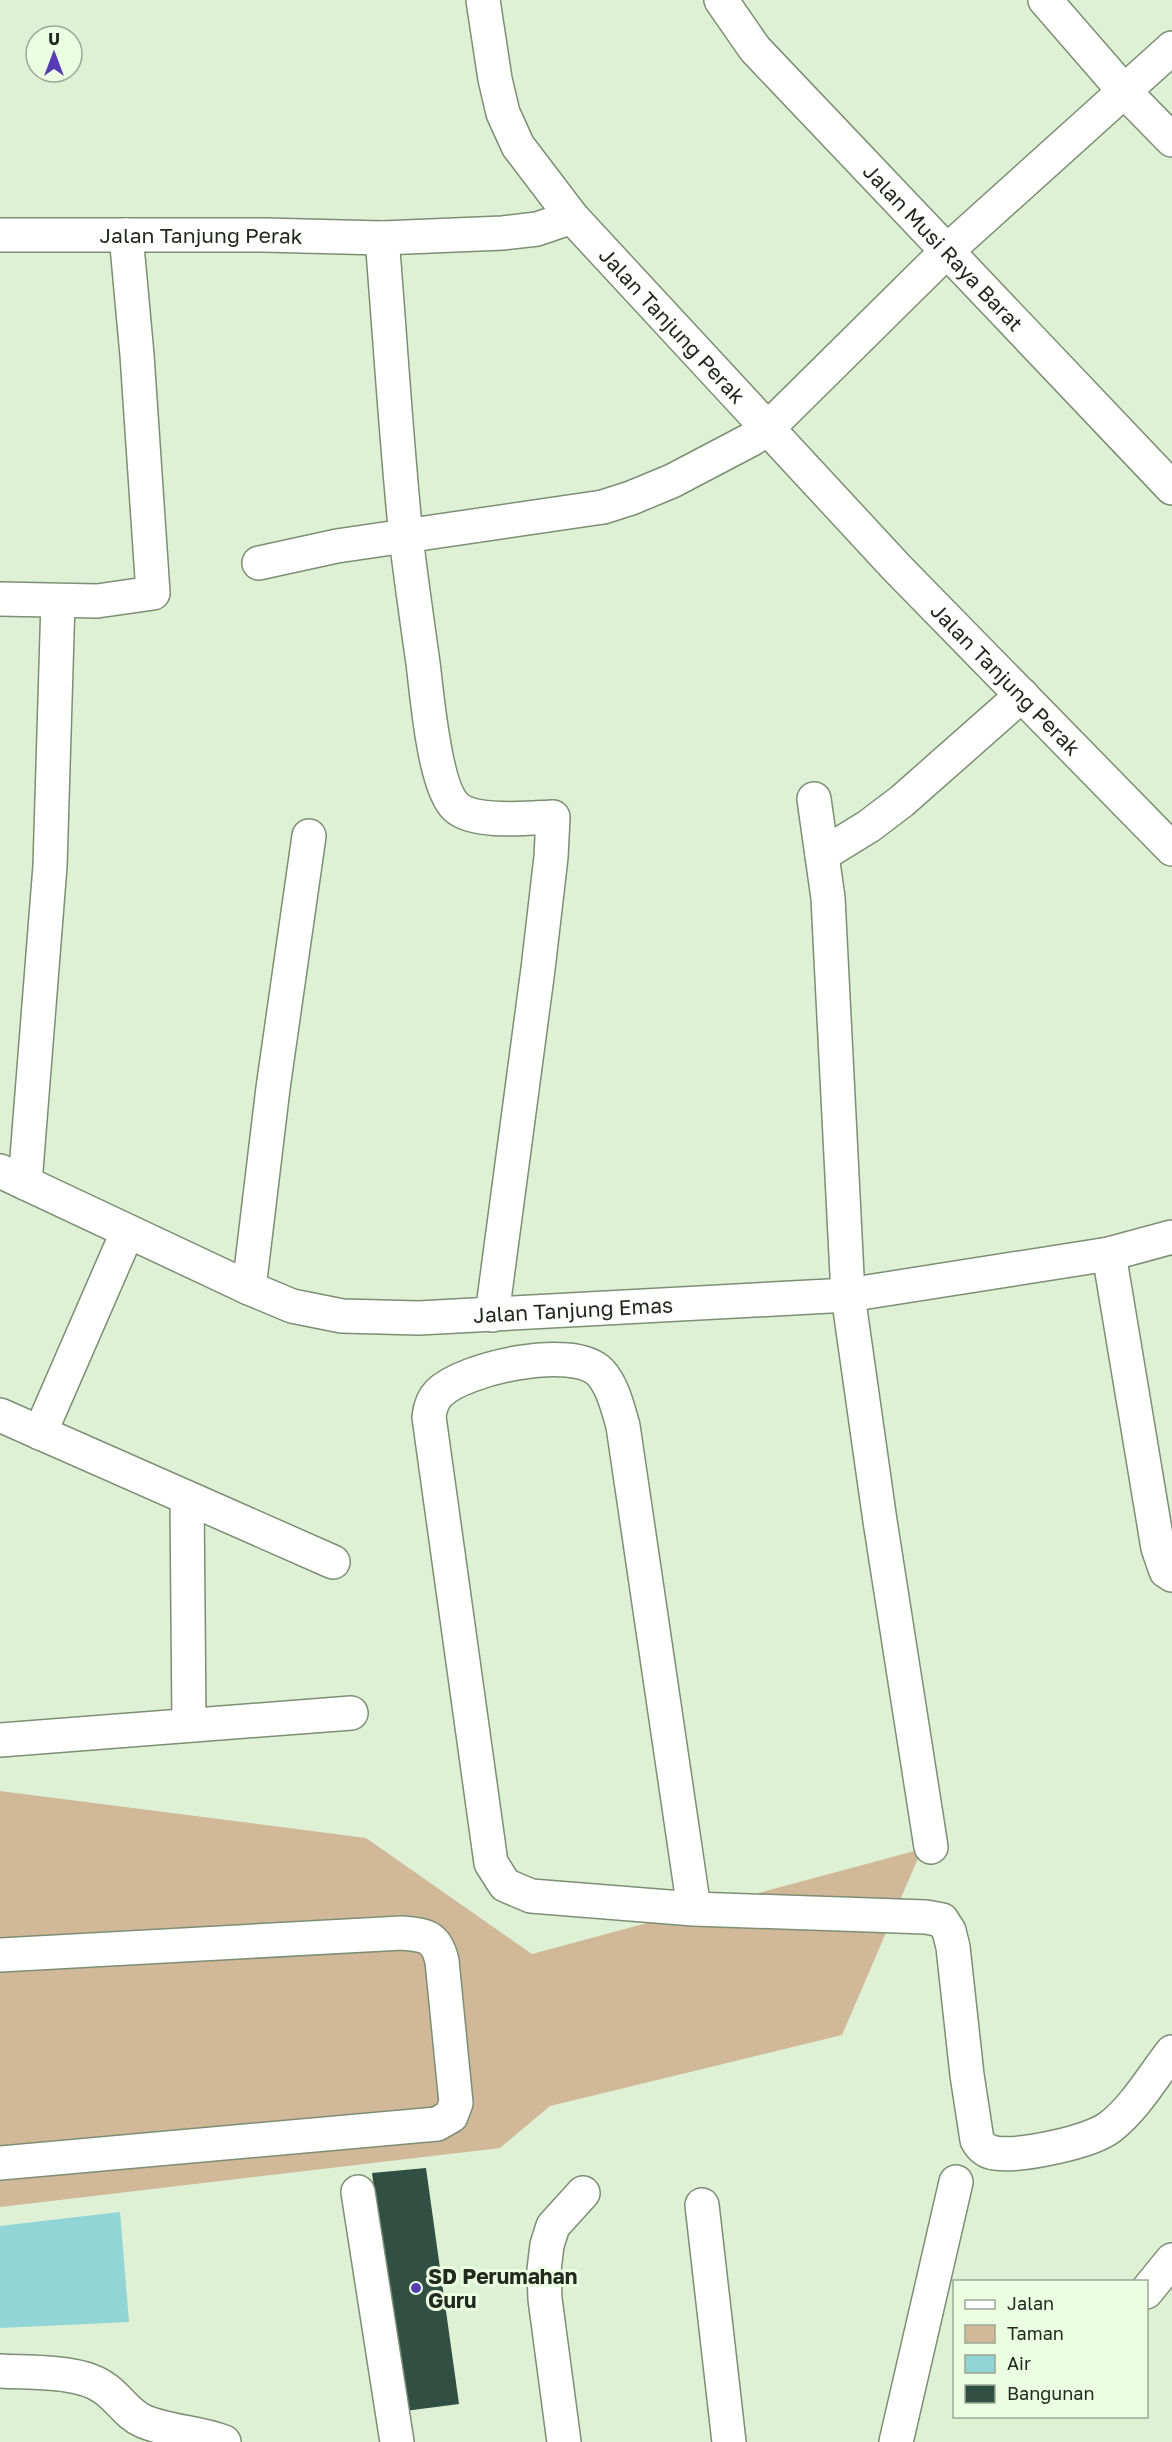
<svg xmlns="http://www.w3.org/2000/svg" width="1172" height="2442" font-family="'Golos Text',sans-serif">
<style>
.green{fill:#d1b898}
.water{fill:#91d5d6}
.building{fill:#315043}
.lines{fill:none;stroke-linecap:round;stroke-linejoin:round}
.street-casing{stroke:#7c8e74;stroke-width:36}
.street{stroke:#fff;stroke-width:33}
.poi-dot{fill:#573bb3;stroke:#ebfee1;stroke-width:2}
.labels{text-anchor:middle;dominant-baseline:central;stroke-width:6;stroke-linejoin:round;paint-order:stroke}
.street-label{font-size:21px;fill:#22291e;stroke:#ebfee1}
.poi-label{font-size:21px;font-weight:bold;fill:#22291e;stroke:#ebfee1;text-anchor:start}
</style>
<rect width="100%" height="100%" fill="#def1d4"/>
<path class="green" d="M0,1791L366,1838L532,1954L922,1849L842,2035L550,2106L500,2148L0,2207Z"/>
<path class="water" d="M120,2212L129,2322L0,2328V2226Z"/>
<path class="building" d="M426,2168L459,2404L405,2411L372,2173Z"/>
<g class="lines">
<g class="street-casing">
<g id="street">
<path id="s1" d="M483,0L495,79L503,113L518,146L572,217L897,568L1172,849"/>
<path id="s2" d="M721,0L755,49L1172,488"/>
<path d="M1045,0L1124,91L1172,140"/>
<path id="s3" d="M0,235H264L382,238L503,233L537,229L572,217"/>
<path d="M382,238C390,337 396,437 406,537C411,579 417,621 423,663C427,694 434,787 456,807C474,824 529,818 553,817L551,857L538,969L492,1315"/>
<path d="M259,563L337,546L603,507L631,498L672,481L752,439L768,428L948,250L1172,48"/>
<path d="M0,599L97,601L153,593L137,355L126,235"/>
<path d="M814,799L828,898L848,1295L880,1521L931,1847"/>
<path d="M822,855L869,826L902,801L1022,695"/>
<path id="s4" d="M0,1171L249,1288L292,1306L342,1316L419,1318L848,1295L1109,1254L1172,1237"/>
<path d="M25,1183L50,866L58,601"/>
<path d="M1109,1254L1158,1548L1166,1571L1172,1575"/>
<path d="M249,1288L273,1088L309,836"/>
<path d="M0,1415L333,1562"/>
<path d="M40,1433L127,1233"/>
<path d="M187,1498L189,1725"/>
<path d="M0,1740L351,1713"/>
<path d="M694,1909L623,1426C618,1409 613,1386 600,1372C573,1344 464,1368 439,1393C432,1400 430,1408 429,1417L491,1863L505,1885L531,1896L694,1909L926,1917L942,1920L949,1931L953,1947L967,2075L977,2140C981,2147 986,2152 995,2153C1020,2157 1091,2142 1110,2127C1135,2108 1153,2076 1172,2052"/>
<path d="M0,1955L402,1933C426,1935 436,1936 442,1961L456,2103L451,2116L437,2124L0,2163"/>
<path d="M358,2192L397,2442"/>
<path d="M702,2205L729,2442"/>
<path d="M1146,2292L1172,2260"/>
<path d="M0,2371C30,2373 80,2370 104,2388C118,2397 127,2414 143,2421C168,2432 198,2432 224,2442"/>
<path d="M564,2442L545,2299L544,2270L547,2245L553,2226L583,2193"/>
<path d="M896,2442L956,2182"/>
</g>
</g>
<use href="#street" class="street"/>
</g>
<circle class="poi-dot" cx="416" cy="2288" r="6"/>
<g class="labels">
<g class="street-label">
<text stroke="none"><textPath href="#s3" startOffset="201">Jalan Tanjung Perak</textPath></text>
<text stroke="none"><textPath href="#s2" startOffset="333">Jalan Musi Raya Barat</textPath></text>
<text stroke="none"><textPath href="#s1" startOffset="388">Jalan Tanjung Perak</textPath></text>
<text stroke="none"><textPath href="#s1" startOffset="874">Jalan Tanjung Perak</textPath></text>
<text stroke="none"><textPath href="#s4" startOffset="604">Jalan Tanjung Emas</textPath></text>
</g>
<g class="poi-label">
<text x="428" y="2276">SD Perumahan<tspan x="428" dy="24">Guru</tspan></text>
</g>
</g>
<rect x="953" y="2280" width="195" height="138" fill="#ebfee1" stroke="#9ba993" stroke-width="1.5"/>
<rect x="965" y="2300" width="30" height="9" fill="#ffffff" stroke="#9ba993" stroke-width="1.5"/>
<text x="1007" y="2310" font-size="18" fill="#22291e">Jalan</text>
<rect x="965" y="2325" width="30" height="18" fill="#d1b898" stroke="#9ba993" stroke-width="1.5"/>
<text x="1007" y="2340" font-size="18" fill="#22291e">Taman</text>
<rect x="965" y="2355" width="30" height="18" fill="#91d5d6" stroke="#9ba993" stroke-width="1.5"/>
<text x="1007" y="2370" font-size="18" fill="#22291e">Air</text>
<rect x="965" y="2385" width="30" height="18" fill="#315043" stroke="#9ba993" stroke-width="1.5"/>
<text x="1007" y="2400" font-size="18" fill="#22291e">Bangunan</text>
<g transform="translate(54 54)"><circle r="28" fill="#ebfee1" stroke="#9ba993" stroke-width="1.5"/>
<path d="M0-4.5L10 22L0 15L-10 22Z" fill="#573bb3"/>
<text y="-9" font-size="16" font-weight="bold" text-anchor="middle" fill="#22291e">U</text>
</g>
</svg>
